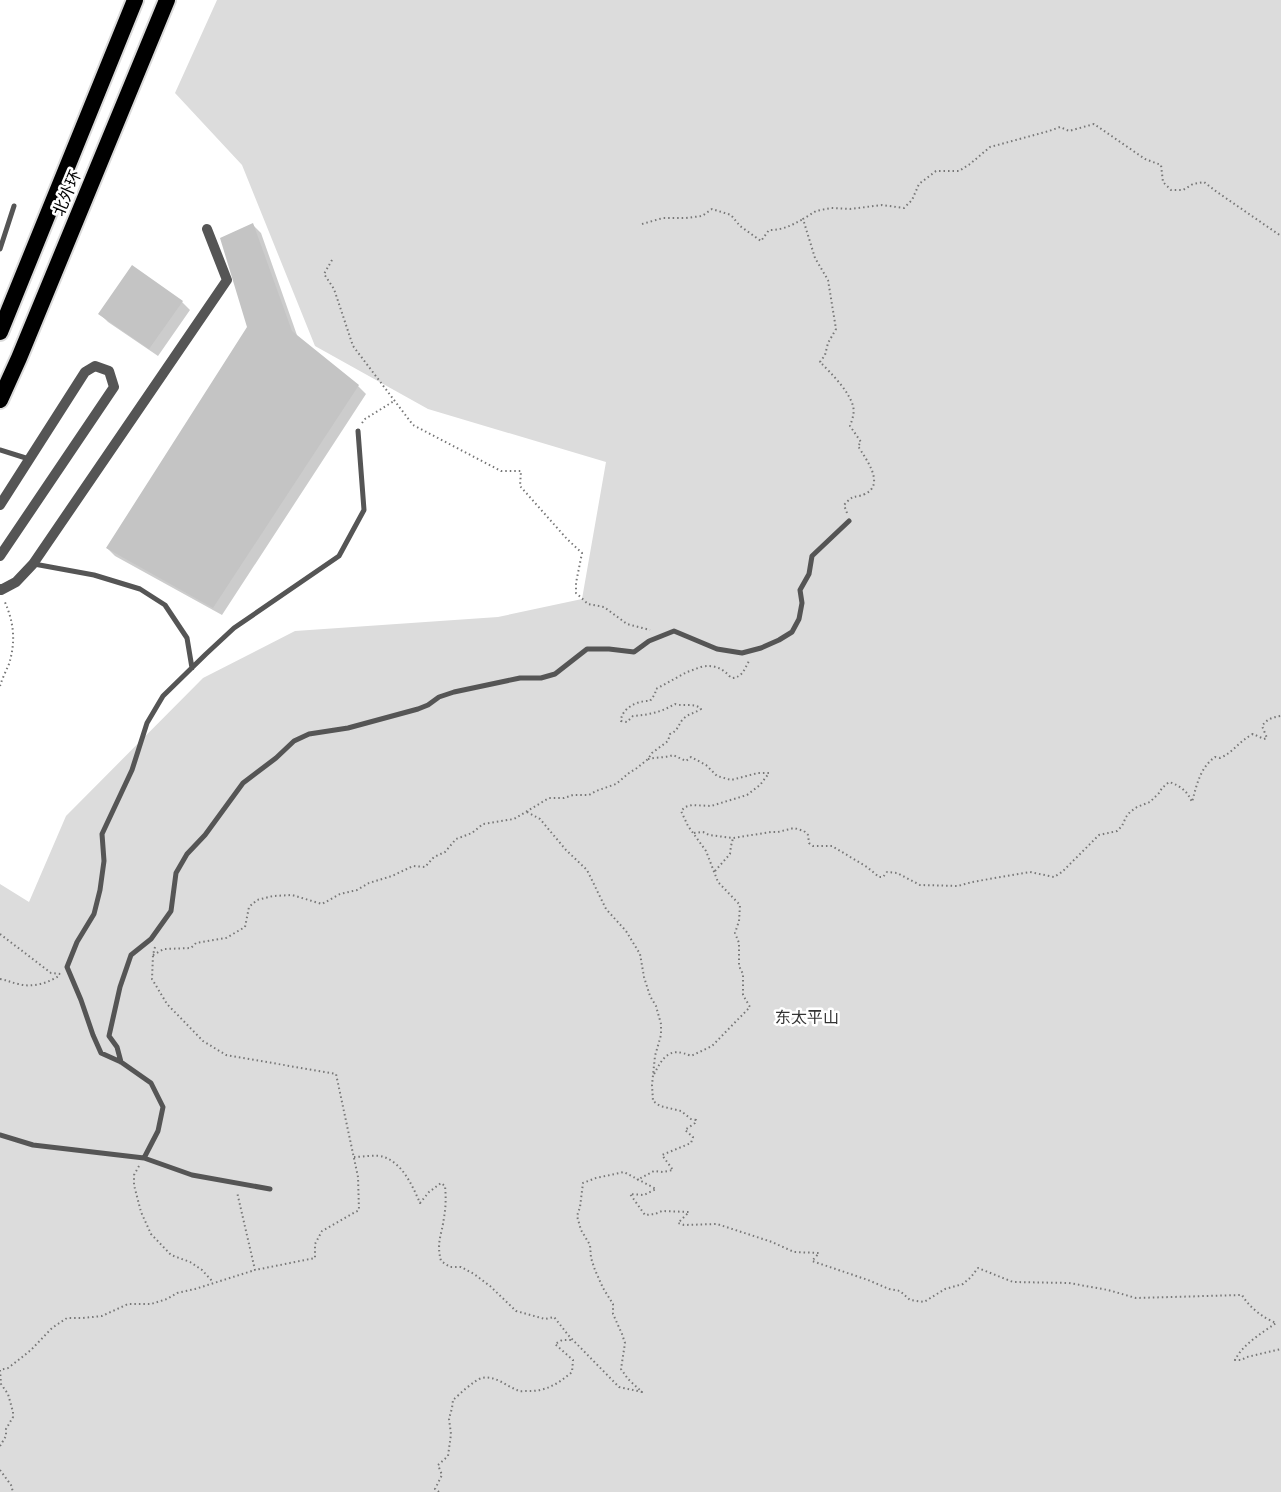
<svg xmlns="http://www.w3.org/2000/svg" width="1281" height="1492" font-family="'Fira Sans','Noto Sans SC',sans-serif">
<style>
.green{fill:#dcdcdc}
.shadow{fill:#0003}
.building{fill:#c4c4c4}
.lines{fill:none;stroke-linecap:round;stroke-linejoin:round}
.trunk-casing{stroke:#dbdbdb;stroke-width:20}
.path{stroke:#777;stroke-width:2;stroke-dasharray:1.5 3;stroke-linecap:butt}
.service{stroke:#555;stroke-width:5}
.minor{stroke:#555;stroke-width:10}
.trunk{stroke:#000;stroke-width:16}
.labels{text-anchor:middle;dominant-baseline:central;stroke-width:5;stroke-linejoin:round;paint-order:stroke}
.street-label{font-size:16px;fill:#000;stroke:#fff}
.park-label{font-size:16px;fill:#333;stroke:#fff}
</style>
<rect width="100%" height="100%" fill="#fff"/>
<path class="green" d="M217,0H1281V1492H0V884L29,902L66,816L203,678L295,631L498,617L582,599L606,462L428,409L315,346L242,165L175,93Z"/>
<path class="shadow" d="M253,225L261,233L298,338L358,386L366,394L222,615L115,556L107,548L249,327Z
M182,302L190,310L158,356L108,322L100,314Z"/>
<path class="building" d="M253,223L292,331L359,385L213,608L106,548L247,327L220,238Z
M132,265L183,301L149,349L98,314Z"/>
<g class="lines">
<g class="trunk-casing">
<path id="trunk" d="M0,332L135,0
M0,400L19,358L167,0"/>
</g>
<path class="path" d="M642,224L663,218H686L702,216L712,209L731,215L740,226L761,241L769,230C782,230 791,226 803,219
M332,260L324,274L334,289L353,346L413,425L501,471H521L520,486L567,539L582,553L576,583V593L588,604L604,607L627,624L650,630
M362,423L365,419L394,401
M847,513L844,505C855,493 853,499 865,494C886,484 865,458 858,446L861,442L850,426C852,420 855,413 853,406C849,391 831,373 820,362L825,355L828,343L836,329L828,280L815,258L803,219L816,211L831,208L850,209L882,205L904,208L912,200L919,184L936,171H959L970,164L990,147L1049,131L1060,127L1069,131L1094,124L1145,159L1161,165L1163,182L1171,190H1183L1193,184L1204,182L1217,192L1281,236
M0,686C2,679 6,671 9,664C16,641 14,622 4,600
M648,759C656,757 665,758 673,755L686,761L691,757L706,765L717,776L731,780L758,773H769L760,785L747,795L711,806L692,805L685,807L681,811L688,826L706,851L718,882L740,905L739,921L735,933L739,943V966L743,974V995L750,1007L712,1046L691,1056C669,1046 663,1057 653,1076
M527,812L540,819L566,850L587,870L606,909L626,931L640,954L644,977L650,996L656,1006L661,1024V1035L655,1056L652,1085L653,1101L660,1106L681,1111L691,1119L696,1120L695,1123L685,1130L693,1137L691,1143L662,1155L673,1170L663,1172L654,1171L637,1180
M694,833L703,832L709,835L733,838L771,832H778L794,828L804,831L808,835L809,843L813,846H832L867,867L879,877H883L887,872L897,873L920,885L958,886L972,882L1030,872L1054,877L1062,872L1099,835L1117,831L1122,826L1126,817L1130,812L1137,807L1150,802L1159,793L1162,788L1169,782C1181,786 1187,791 1192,802C1197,784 1200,768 1215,757L1220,758C1234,752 1239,741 1253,734L1264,739L1267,738L1262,726C1267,719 1273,717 1281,716
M715,871L730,854L731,846L733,838
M0,934L51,973L61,974
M155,947L153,955L152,979L167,1004L203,1041L226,1055L336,1074L358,1177L359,1210L322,1231L315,1244V1258L255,1270L237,1192
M153,955L164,949L191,948L196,943L226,938L245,927L249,907L257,900L273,896L292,895L322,904L340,894L357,890L369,883L392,876L413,866L425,867L434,857L445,852L456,839L472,833L483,824L514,819L549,798H564L573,795H589L596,791L616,784L629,773L637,768L648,759L652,753L668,741L670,734C678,731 678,725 683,719C688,714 695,713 701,709C694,702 684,707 675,704C662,712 648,715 633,716L627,722L621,721C621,709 637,700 650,701L655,694L656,689L687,672L701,667C713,664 723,668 731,678C742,678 744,670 749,661
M0,979C7,980 12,983 19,984C32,988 49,983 60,975
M354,1157C363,1157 376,1154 384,1157C403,1164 412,1185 420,1203L429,1192L441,1183L445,1186C446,1196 446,1207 444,1217C442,1235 436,1242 441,1261L450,1267H461L474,1274L490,1286L516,1311L545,1319L554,1317L569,1336L619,1387L642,1392L628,1379L621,1369L625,1343L622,1334L613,1314V1304L603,1288L595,1270L591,1258L590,1245L581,1230L577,1216L580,1207L583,1183L596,1178L624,1172L656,1189L644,1195L630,1194L645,1215L655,1214L662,1211L689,1212L678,1223L684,1225L717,1224L772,1242L794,1252L819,1253L812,1261L868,1280L889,1289L900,1291L910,1300L924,1302L945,1289L963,1284L971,1277L978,1268L1013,1282L1069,1283L1108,1290L1136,1298L1242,1295C1249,1307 1263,1318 1276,1323C1262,1333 1243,1344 1235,1360H1241L1247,1357L1281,1349
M139,1166L134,1175V1185L141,1212L151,1234L171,1255L190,1262L202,1270L213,1282
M0,1446L6,1436V1429L13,1417V1412L8,1394L1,1384L0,1370L8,1368L21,1358L31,1350L52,1328L67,1318H83L102,1316L128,1304H151L167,1299L177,1293L195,1289L255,1270
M0,1470L11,1485L13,1492
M439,1492L435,1489L442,1475L438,1465L448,1456L451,1434L449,1419L452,1408L453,1400C460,1394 474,1380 482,1378C495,1375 506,1386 517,1390C519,1392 523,1391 526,1391C545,1392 558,1384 572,1372L573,1360L555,1344L562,1340H573"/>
<path class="service" d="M0,249L14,206
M0,450L29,459
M34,564L94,575L140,589L165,605L187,638L192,668
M121,1062L117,1047L109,1036L120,987L131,955L151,939L171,911L176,873L187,854L205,835L243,783L276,758L294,741L309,734L348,728L418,709L428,705L439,697L454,692L520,678H541L555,674L587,649H609L634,652L649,641L674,631L717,649L742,653L761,648L779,640L792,632L799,619L802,603L800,590L809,574L812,556L849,521
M0,1135L33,1145L144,1158L192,1175L270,1189
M144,1158L158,1131L163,1107L151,1083L121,1062L101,1053L93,1035L81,1000L67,967L77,942L94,914L100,890L104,861L102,834L132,770L147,723L163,696L206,654L234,628L339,556L364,510L358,431"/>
<path class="minor" d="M0,505L85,372L95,366L109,371L114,387L0,556
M0,589L1,590L16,582L33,564L227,280L207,229"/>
<use href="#trunk" class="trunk"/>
</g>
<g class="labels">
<g class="street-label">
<text transform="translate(67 193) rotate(-67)">北外环</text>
</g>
<g class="park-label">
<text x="807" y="1017">东太平山</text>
</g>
</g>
</svg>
